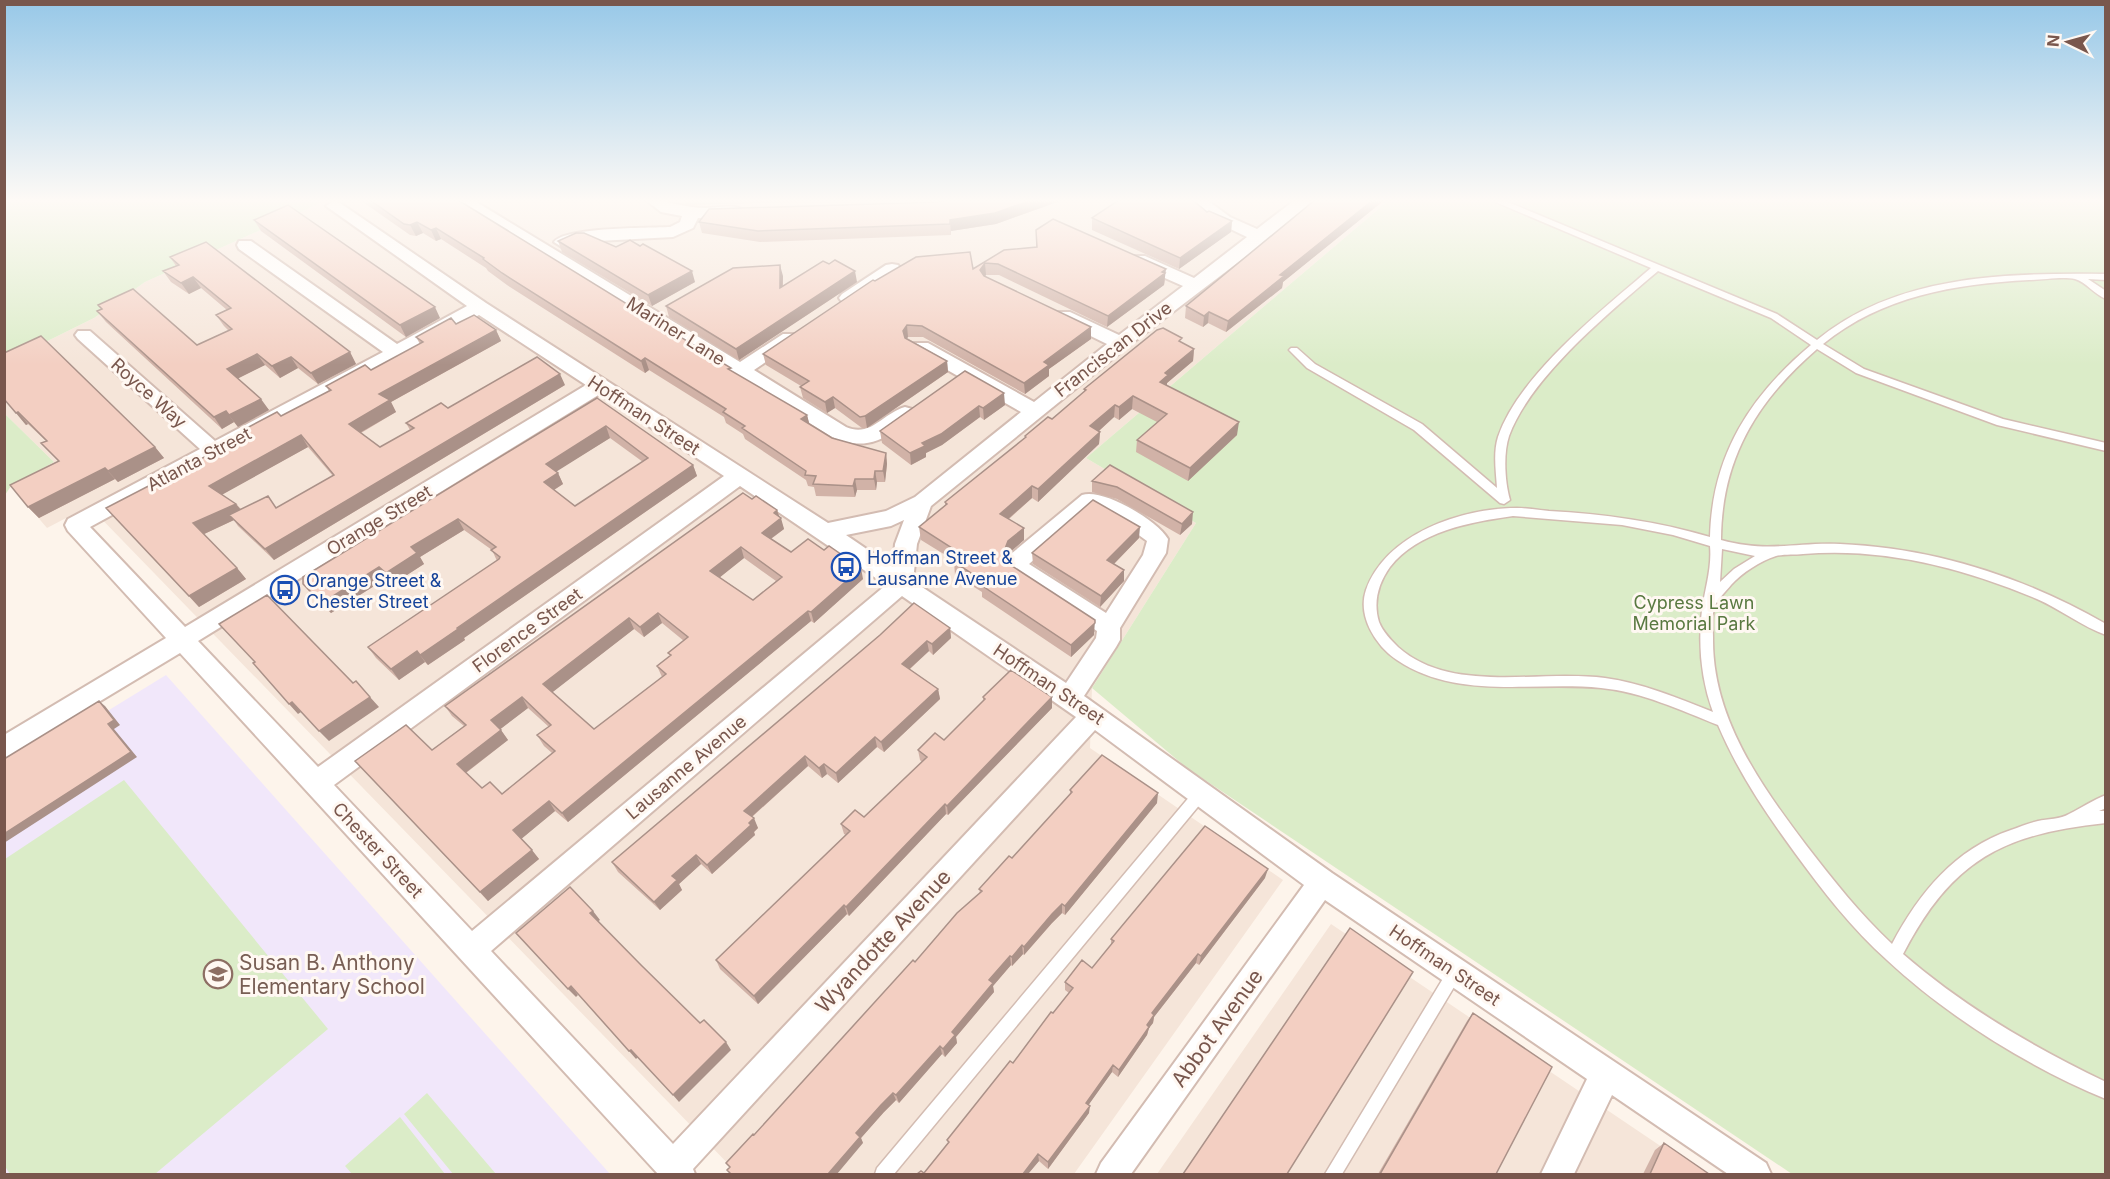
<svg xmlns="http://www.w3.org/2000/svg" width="2110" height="1179" font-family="Inter,sans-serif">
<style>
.residential{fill:#f5e5d9}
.education{fill:#f1e7fa}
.green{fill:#dbecc8}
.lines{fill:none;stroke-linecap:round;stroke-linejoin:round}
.service-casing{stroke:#d3bcb2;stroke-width:3}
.minor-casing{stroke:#d3bcb2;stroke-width:4}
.service{fill:#fff;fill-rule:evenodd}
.minor{fill:#fff;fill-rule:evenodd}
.wall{fill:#d1b2a7;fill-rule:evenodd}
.shaded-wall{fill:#aa9188}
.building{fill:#f3cfc2;stroke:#aa9188;stroke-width:1.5;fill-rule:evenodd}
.labels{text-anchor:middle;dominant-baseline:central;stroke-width:6;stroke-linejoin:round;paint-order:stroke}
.street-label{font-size:18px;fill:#79574d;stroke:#fff8f2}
.transit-label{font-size:18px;fill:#164399;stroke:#fff8f2;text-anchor:start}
.park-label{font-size:18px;fill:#597941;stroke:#fff8f2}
.near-street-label{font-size:21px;fill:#79574d;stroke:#fff8f2}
.near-education-label{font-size:21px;fill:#785e54;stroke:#fff8f2;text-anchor:start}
</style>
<rect width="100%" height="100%" fill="#fdf4eb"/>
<path class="residential" d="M327,200H1389L1086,458L1196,523L1092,688L1090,748L1283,880L1074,1174H738L89,506L47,528L11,486L54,462L5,414V362L94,318L145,282Z
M1331,924L1702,1174H1157Z"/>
<path class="education" d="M166,675L610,1174H5V774Z"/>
<path class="green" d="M5,200H327L145,282L94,318L5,362Z
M1389,200H2105V1174H1792L1187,768L1092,688L1196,523L1086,458Z
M5,414L54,462L11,486L5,495Z
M124,780L328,1029L155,1174H10L4,1165L5,859Z
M427,1093L496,1174H453L404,1114Z
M400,1117L445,1174H352L345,1166Z"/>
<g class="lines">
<g class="service-casing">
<path id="service" d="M1491,200H1503L1777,314L1817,340C1897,274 2007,273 2106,274V280L2088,279L2106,291V299C2095,295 2086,282 2075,279C2063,276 2041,280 2029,280C1955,284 1882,296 1823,344L1864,369L2003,419L2106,443V451L1997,425L1856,373L1817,349C1758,400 1722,457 1721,538V540C1767,553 1796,542 1840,544C1934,548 2024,577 2106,624V635C2083,627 2060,609 2037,599C1964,568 1883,547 1803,554C1795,555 1784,554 1776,556C1760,561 1742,573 1731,585C1726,591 1717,600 1715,606C1711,615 1713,629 1713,638C1712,717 1760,784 1806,845C1833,880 1860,914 1892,944C1919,893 1955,849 2011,830C2020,827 2029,823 2038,821C2047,819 2061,819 2069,814C2081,808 2093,800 2106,795V808L2099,811H2106V823C2002,834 1952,860 1903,954C1964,1007 2033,1047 2106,1082V1099C2030,1068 1947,1016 1887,960C1852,929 1823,891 1795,853C1765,812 1738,772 1718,725C1680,710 1642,692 1601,688C1533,681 1458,701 1397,660C1376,646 1357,616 1366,590C1386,534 1461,508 1517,508C1527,508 1538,510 1549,511C1604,514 1656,521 1710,537C1712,455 1750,396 1811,345L1771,318L1658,271C1610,312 1531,376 1509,436C1503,454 1505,483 1510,500L1504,504L1500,503L1414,430L1307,368L1289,350L1291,348H1297L1315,364L1422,424L1497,488C1496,472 1493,453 1498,437C1519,375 1602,310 1651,268ZM1513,516L1622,525L1673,535L1710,546C1712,568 1705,588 1702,610C1698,644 1701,679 1713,712C1678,698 1642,683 1605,678C1540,669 1452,695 1398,647C1391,640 1383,632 1379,622C1373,602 1378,584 1390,567C1418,531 1471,522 1513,516ZM1722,549L1755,556L1734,569L1720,582Z
M1201,787L1206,789L1208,793L1206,797L894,1174H875L877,1168L1196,789Z
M1455,964L1460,967L1463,972L1460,977L1342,1174H1325L1450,967Z"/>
</g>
<g class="minor-casing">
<path id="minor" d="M453,200H473L740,362L783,334H795L798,338L795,342L754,370L846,427C871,438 883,413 905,407L912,409L915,414C910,421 903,425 896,430C875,445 856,448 832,437Z
M646,200C667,200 684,208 706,208C717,208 739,203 746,212L738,217L698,218L693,228L673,237L579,242L562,247L554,242C565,227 648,228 670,227L680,222L682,216L661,212Z
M1188,200H1207L1230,217L1257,229L1295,200H1314L1266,241L1127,347L931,506L917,544L913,581L1066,683L1096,638L1097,631L1009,573L1006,567L1011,554L1082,495C1103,488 1157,520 1168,539L1166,553L1120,628V640L1116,647L1084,696L1332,873L1766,1163L1771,1174H1728L1612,1095L1574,1174H1541L1587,1079L1325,900L1131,1174H1096L1101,1163L1304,885L1095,730L693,1169L695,1174H658L180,653L4,759V735L166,638L68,531L65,525L68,519L200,449L78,339L75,335L78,331H90L215,441L383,352L239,249L237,245L239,241H251L397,344L467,306L326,206L334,201L340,203L486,303L828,523L886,511L915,497L1021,412L914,351L912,347L914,343H928L1034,402L1107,344L1058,320L1055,316L1058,312H1070L1119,335L1183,286L1133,264L1130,260L1133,256H1145L1194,278L1247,237L1218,223ZM479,315L586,385L185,627L90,527ZM600,394L724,476L318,767L198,641ZM740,486L886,585L472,931L334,785ZM1092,509L1129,528L1147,541L1143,555L1106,613L1029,564ZM904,520L895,544L893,567L846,535L891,526ZM902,596L1076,717L673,1144L491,951Z
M892,264L898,265L901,269L898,273L854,302H842L839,298L842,294L886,265Z"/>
</g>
<use href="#service" class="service"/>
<use href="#minor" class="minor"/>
</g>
<path class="wall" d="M360,200H458L732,372L807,415L809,424L832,438L886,453L887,464L885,482H877L876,490H857L855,497L816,496L814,487L808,486L806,480L745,439L743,434L726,423L724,417L649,370L645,373L507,285L488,271L486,268L441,239L436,241L423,233L416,236L410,235Z
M685,200H862L686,205Z
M947,200H1063L996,224L951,231V235L760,242L702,233L699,222L938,202Z
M1315,200H1383L1382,202L1283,282L1282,288L1226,332L1208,323L1203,327L1185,318L1186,306Z
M1207,212L1232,221L1231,232L1179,269L1092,230V218Z
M254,220L440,318L406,337L261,231Z
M1036,230L1165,280L1164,285L1107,327L999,275H986L985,276L1091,339L1049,369V376L1025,394L923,337H908L907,338L947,361L948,372L867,428H862L835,408L827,413L803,398L800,387L801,386L766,365L763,354L875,281L973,269L1004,250L1036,247Z
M558,241L695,282L652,306L562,252Z
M170,257L350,352L356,364L318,384L298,368L280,378L265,365L238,378L269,410L238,427L234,422L222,429L106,322L97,311L101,309L98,305L197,345L229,331L224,326L216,315L227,310L201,288L189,294L171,282L163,271L176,266Z
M783,276V286L857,282L739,360L669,317L666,306Z
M456,324L496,330L501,341L391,402L396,412L361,433L380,447L410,430L406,423L448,408L565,385L274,560L238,526L234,520L204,534L237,568L246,579L199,607L106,508L247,436L243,430L281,416L329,391L326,386L371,370L420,344L416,337ZM308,447L333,476L277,508L241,509L236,504L222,494Z
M1182,343L1194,349L1193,361L1167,383V386L1237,435L1188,481L1136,452L1137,440L1157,422L1132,409L1119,420L1114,417L1099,431L1100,432L1099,444L1038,502L1032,498L1009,519L1024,540L1009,553L1006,562L1094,635L1071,657L982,597V592L955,575L954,562L955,561L921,540L919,527L945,505V502L1025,438V436L1052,419L1084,392V389Z
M965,371L1005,405L984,420L980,417L942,445L926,453V457L911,465L882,443L880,431Z
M597,398L693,465L697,476L464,638L465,640L428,665L425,662L399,680L376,658L368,647L497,561L492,550L464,530L420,557L424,564L393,584L387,578L331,613L312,595L303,584ZM610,438L643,462L575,506L554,490L563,484L558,473L556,471Z
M16,413L155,447L164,458L118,482L115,479L39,518L28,507L58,461L41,443L46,441L28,424L26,425Z
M1110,465L1192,524L1180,535L1117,499L1092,492V481Z
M752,499L777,510L784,529L771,539L791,552L863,579L814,623L811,621L568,822L555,811L521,839L539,859L488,901L355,761L432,750L464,726L452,716L445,706ZM744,558L776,581L753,600L720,577ZM662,623L684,641L668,653L670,656L657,666L662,677L594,729L552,692L634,629L644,637ZM528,708L549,727L537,735L544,746L552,753L502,794L482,788L466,773L508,740L500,729Z
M1139,538L1114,564L1124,570V581L1100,607L1033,564L1032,553Z
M950,628L951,638L933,655L929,651L910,669L938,689L940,699L884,752L877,747L838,783L827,774L822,778L808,766L752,817L758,828L754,832L755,835L712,874L701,864L679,884L682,890L660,910L618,872L612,862L880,635Z
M983,697H1052V708L948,815L946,814L849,916L847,914L758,1004L720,969L716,960L846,835L844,834L841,824L864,817L922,762L920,760L918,750L944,740L983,702Z
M1070,790L1157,803L1065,915L1062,913L1052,923L1024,955L1023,954L1012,966L1011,965L993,986L994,992L956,1037L957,1043L945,1057L942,1054L899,1103L896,1100L884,1112L861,1138L863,1143L754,1135L980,893L979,889L1012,858L1070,795Z
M1265,878L1199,965L1196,963L1154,1017L1153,1023L1149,1028L1147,1035L1118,1077L1112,1072L1088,1105L1089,1113L1048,1169L1039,1161L1028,1174H917L924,1173L948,1143L947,1140L1013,1063L1069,993L1065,990V982L1092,968L1111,945V939Z
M1473,1013L1496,1174H1378L1467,1021Z
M1664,1143L1709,1174H1643L1655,1150Z"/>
<path class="shaded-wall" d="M1032,200H1063L996,224L951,231V235L950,220Z
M1373,200H1383L1382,202L1283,282L1282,288L1226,332L1228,321L1280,275Z
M1232,221L1231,232L1179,269L1180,258Z
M417,222L423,233L416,236L410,225Z
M436,228L441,239L436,241L431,230Z
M985,263L986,275L981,281L980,270Z
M780,265L783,276L782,299L780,288Z
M1166,269L1164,285L1107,327L1108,316Z
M692,271L695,282L652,306L648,295Z
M855,271L857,282L739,360L736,349Z
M193,277L201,288L189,294L181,283Z
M435,307L440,318L406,337L400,325Z
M1209,312L1208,323L1203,327L1204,316Z
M907,325L908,337L904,342L903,331Z
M1091,327V339L1049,369V376L1025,394L1024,383L1044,362Z
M496,330L501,341L391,402L396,412L356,435L349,424L379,394Z
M1194,349L1193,361L1167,383V387L1160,382L1165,373Z
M350,352L356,364L318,384L311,373Z
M257,354L265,365L235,380L227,369Z
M291,357L298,368L280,378L272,366Z
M645,358L649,370L645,373L641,361Z
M947,361L948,372L867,428L865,416Z
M560,374L565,385L274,560L265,549Z
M1004,393L1005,405L984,420L983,408Z
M1133,396L1132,409L1119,420V407Z
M833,397L835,408L827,413L825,402Z
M261,399L269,410L238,427L229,415Z
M1115,405L1114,417L1090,439V426Z
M979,406L980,417L942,445L926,453V457L911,465L910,453L922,443Z
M226,411L234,422L222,429L214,417Z
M18,412L28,424L26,425L16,413Z
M807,415L810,426L801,419Z
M1239,422L1237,435L1188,481L1190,468Z
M606,426L610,438L551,475L546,464Z
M1100,432L1099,444L1038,502V489Z
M301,435L308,447L218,497L209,486Z
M155,447L164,458L118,482L108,471Z
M886,453L887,464L885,482L883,471Z
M693,465L697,476L464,638L465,640L428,665L420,655L457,628Z
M105,468L115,479L39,518L28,507Z
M875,471L877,482L876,490L874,479Z
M558,473L563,484L549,493L544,482Z
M855,479L857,490L855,497L853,486Z
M1032,486V498L1000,526V514Z
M236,504L245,515H229L234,520L202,535L193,523Z
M777,510L780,519L781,518L784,529L765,543L762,533L774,513Z
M1193,512L1192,524L1180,535L1182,524Z
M458,519L464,530L420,557L424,564L393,584L386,573L411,547Z
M1140,527L1139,538L1107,571V560Z
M1024,528V540L1009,553L1004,566L1003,554L1008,541Z
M741,547L744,558L714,582L710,571Z
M379,567L387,578L331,613L322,603Z
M237,568L246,579L199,607L189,596Z
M861,568L863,579L814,623L811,612Z
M1124,570V581L1100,607L1101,596Z
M808,611L811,621L568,822L562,813Z
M658,613L662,623L644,637L640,627Z
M629,618L634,629L549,695L543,684Z
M1095,620L1094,635L1071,657V645Z
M950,628L951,638L933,655L932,644Z
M927,641L929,651L904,674L902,664Z
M417,651L425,662L399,680L391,669Z
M938,689L940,699L884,752L881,742Z
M370,697L379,707L329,741L319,731Z
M522,697L528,708L498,731L491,720Z
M1052,697V708L948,815L947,806Z
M99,701L105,706L120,725L114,729L137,757L4,843V834L108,724Z
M292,702L301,712L298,714L289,704Z
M501,730L508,740L464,774L457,764Z
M875,737L877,747L838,783L836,773Z
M805,756L808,766L748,820L744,811Z
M824,764L827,774L822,778L819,768Z
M1158,793L1157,803L1065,915V906Z
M549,801L555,811L520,840L513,830Z
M945,804L946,814L849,916L846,907Z
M754,818L758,828L754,832L755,835L712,874L707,865Z
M532,850L539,859L488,901L480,892Z
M696,855L701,864L679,884L682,890L660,910L654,902L672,876Z
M1268,869L1265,878L1199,965L1201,956Z
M1062,904V913L1052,923L1024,955V947L1052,914Z
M844,905L847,914L758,1004L754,996Z
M593,911L600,920L597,922L590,913Z
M1022,945L1023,954L1012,966V957Z
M1198,954L1196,963L1154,1017L1153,1023L1149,1028L1147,1035L1118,1077L1119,1070L1147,1025L1152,1013Z
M1010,956L1011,965L993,986L994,992L956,1037L957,1043L945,1057L943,1049L952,1032L989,980Z
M571,986L578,995L576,997L568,989Z
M726,1042L731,1050L679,1102L673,1095Z
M940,1046L942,1054L899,1103L896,1095Z
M631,1050L638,1057L636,1059L629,1051Z
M1113,1065L1112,1072L1085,1110L1086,1103Z
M893,1093L896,1100L884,1112L861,1138L863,1143L837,1174H828L856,1133L881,1105Z
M1090,1106L1089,1113L1048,1169V1162Z
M1038,1154L1039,1161L1028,1174H1023Z"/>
<path class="building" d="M370,200H458L731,368L728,369L807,415L801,419L832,438L886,453L883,471H875L874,479H855L853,486L813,484L816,476L805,475L806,471L742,428L745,426L723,412L726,409L645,358L641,361L502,273L483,259L484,258L436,228L431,230L417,222L410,225L404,224Z
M947,200H1032L995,213L950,220V224L758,231L699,222L709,209L938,202Z
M1119,200H1193L1207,212L1209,211L1232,221L1180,258L1092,218Z
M1315,200H1373L1280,275L1284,276L1228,321L1209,312L1204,316L1186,306Z
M288,205L435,307L400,325L254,220Z
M1053,219L1166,269L1162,272L1165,273L1108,316L998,264L985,263L980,270L984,276L1091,327L1044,362L1049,365L1024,383L922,326L907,325L903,331L905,338L947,361L865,416L860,417L833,397L825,402L800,387L809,381L763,354L873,280L875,281L916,257L970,252L973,269L1004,250L1037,247L1036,230Z
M576,233H584L616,247L630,240L640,246L643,244L692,271L648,295L558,241Z
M206,242L350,352L311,373L291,357L272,366L257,354L227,369L261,399L229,415L226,411L214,417L97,311L102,309L98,305L133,289L197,345L232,329L216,315L231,308L193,277L181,283L163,271L179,265L170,257Z
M835,260L855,271L736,349L666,306L733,268L780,265V288L823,261L829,264Z
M474,315L496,330L379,394L390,400L349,424L380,447L414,428L406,423L441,403L448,408L537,357L560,374L265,549L229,515L268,496L276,508L334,475L301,435L209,486L236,504L193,523L237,568L189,596L106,508L247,435L243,430L277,412L281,416L331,390L326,386L365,365L371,370L423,342L416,337L451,318L456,324Z
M1163,328L1182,338L1179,341L1194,349L1165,373L1168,375L1160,382L1239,422L1190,468L1137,440L1167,414L1133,396L1119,407L1115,405L1090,426L1100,432L1038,489L1032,486L1000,514L1024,528L1008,541L1003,554L1006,562L1095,620V623L1071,645L981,585L985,582L954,562L963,555L919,527L947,504L945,502L1026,437L1025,436L1048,417L1052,419L1086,390L1084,389L1157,330Z
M41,336L155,447L108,471L105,468L28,507L10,485L59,461L41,443L47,441L18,412L16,413L4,399V353Z
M965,371L1004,393L983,408L979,406L941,434L922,443L925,446L910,453L880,431Z
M597,398L693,465L457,628L458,629L420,655L417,651L391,669L368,647L499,559L500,557L491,550L496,547L458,519L411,547L417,553L386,573L379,567L322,603L303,584V577ZM606,426L648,458L575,506L544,482L558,473L546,464Z
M1110,465L1193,512L1182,524L1117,487L1092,481Z
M743,493L752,499L756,496L777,510L774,513L781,518L762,533L791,552L808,539L824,550L829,546L861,568L811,612L808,611L562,813L549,801L513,830L532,850L480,892L355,761L406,725L432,750L466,725L445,706ZM741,547L782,577L753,600L710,571ZM658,613L688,637L668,653L671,655L657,666L666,674L594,729L543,684L629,618L640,627ZM522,697L551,725L537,735L555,751L502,794L490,782L482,788L457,764L501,730L491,720Z
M1093,500L1140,527L1107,560L1124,570L1101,596L1032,553Z
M267,595L353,683L356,681L370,697L319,731L292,702L289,704L253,663L255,662L219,624Z
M914,603L950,628L932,644L927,641L902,664L938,689L881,742L875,737L836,773L824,764L819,768L805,756L744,811L754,818L749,823L751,825L707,865L696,855L672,876L677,880L654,902L612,862L880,635Z
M1011,670L1052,697L947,806L945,804L846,907L844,905L754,996L716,960L850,831L841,824L855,810L864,817L927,757L918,750L935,733L944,740L985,699L983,697Z
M99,701L114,720L108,724L131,752L4,834V759Z
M1102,755L1158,793L1065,906L1062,904L1052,914L1024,947L1022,945L1012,957L1010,956L989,980L993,983L952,1032L955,1035L943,1049L940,1046L896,1095L893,1093L881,1105L856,1133L860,1137L828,1174H731L727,1170L730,1167L726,1163L753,1134L754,1135L913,960L915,962L957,913L982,891L979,889L1009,856L1012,858L1072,792L1070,790Z
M1205,826L1268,869L1201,956L1198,954L1189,965L1152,1013L1154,1015L1147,1025L1149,1027L1119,1070L1113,1065L1086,1103L1090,1106L1048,1162L1038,1154L1023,1174H917L921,1171L924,1173L949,1142L947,1140L1010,1061L1013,1063L1051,1012L1053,1013L1073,988L1065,982L1082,960L1092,968L1114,941L1111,939Z
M570,887L593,911L590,913L641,965L700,1023L704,1020L726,1042L673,1095L631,1050L629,1051L571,986L568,989L516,933Z
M1350,928L1413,972L1287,1174H1183Z
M1473,1013L1552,1067L1496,1174H1380Z
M1664,1143L1709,1174H1650Z"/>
<linearGradient id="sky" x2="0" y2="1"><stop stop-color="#97c8e8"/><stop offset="0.55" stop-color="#fefaf6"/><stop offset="1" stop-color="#fefaf6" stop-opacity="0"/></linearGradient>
<rect width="2110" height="365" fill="url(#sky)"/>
<defs>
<g id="bus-ring" transform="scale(1.5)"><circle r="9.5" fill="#fff8f2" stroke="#1a4fb4" stroke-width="1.5"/><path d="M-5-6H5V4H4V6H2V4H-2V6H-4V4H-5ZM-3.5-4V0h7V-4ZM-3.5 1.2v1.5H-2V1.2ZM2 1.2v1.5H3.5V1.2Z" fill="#1a4fb4"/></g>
<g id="school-ring" transform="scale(1.5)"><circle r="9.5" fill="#fff8f2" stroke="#8d6e63" stroke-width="1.5"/><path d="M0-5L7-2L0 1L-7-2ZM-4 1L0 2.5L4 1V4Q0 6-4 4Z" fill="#8d6e63"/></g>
</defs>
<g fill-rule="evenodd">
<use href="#bus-ring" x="846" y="567"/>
<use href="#bus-ring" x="285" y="590"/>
<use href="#school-ring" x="218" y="974"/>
</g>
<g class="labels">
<g class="street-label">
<text transform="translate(676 331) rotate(32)">Mariner Lane</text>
<text transform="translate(1113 349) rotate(-38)">Franciscan Drive</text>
<text transform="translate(149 393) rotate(42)">Royce Way</text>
<text transform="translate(644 415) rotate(33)">Hoffman Street</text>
<text transform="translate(199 459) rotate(-28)">Atlanta Street</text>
<text transform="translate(379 520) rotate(-31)">Orange Street</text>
<text transform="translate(527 630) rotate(-36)">Florence Street</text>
<text transform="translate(1049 684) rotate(34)">Hoffman Street</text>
<text transform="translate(686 767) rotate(-40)">Lausanne Avenue</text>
<text transform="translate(378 850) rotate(47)">Chester Street</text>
<text transform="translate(1445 965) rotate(34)">Hoffman Street</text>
</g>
<g class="transit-label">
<text x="867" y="557">Hoffman Street &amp;<tspan x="867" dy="21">Lausanne Avenue</tspan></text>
<text x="306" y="580">Orange Street &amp;<tspan x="306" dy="21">Chester Street</tspan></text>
</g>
<g class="park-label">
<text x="1694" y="602">Cypress Lawn<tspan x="1694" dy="21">Memorial Park</tspan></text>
</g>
<g class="near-street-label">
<text transform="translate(883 941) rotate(-47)">Wyandotte Avenue</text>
<text transform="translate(1217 1028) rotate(-54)">Abbot Avenue</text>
</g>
<g class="near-education-label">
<text x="239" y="962">Susan B. Anthony<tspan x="239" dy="24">Elementary School</tspan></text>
</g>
</g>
<rect width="2110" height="1179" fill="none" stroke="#79574d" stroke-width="12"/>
<g transform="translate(2068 42) rotate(275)" stroke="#fff8f2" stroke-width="4.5" paint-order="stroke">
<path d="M0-4.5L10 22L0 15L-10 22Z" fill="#79574d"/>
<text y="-9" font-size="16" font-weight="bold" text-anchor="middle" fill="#79574d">N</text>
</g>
</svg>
